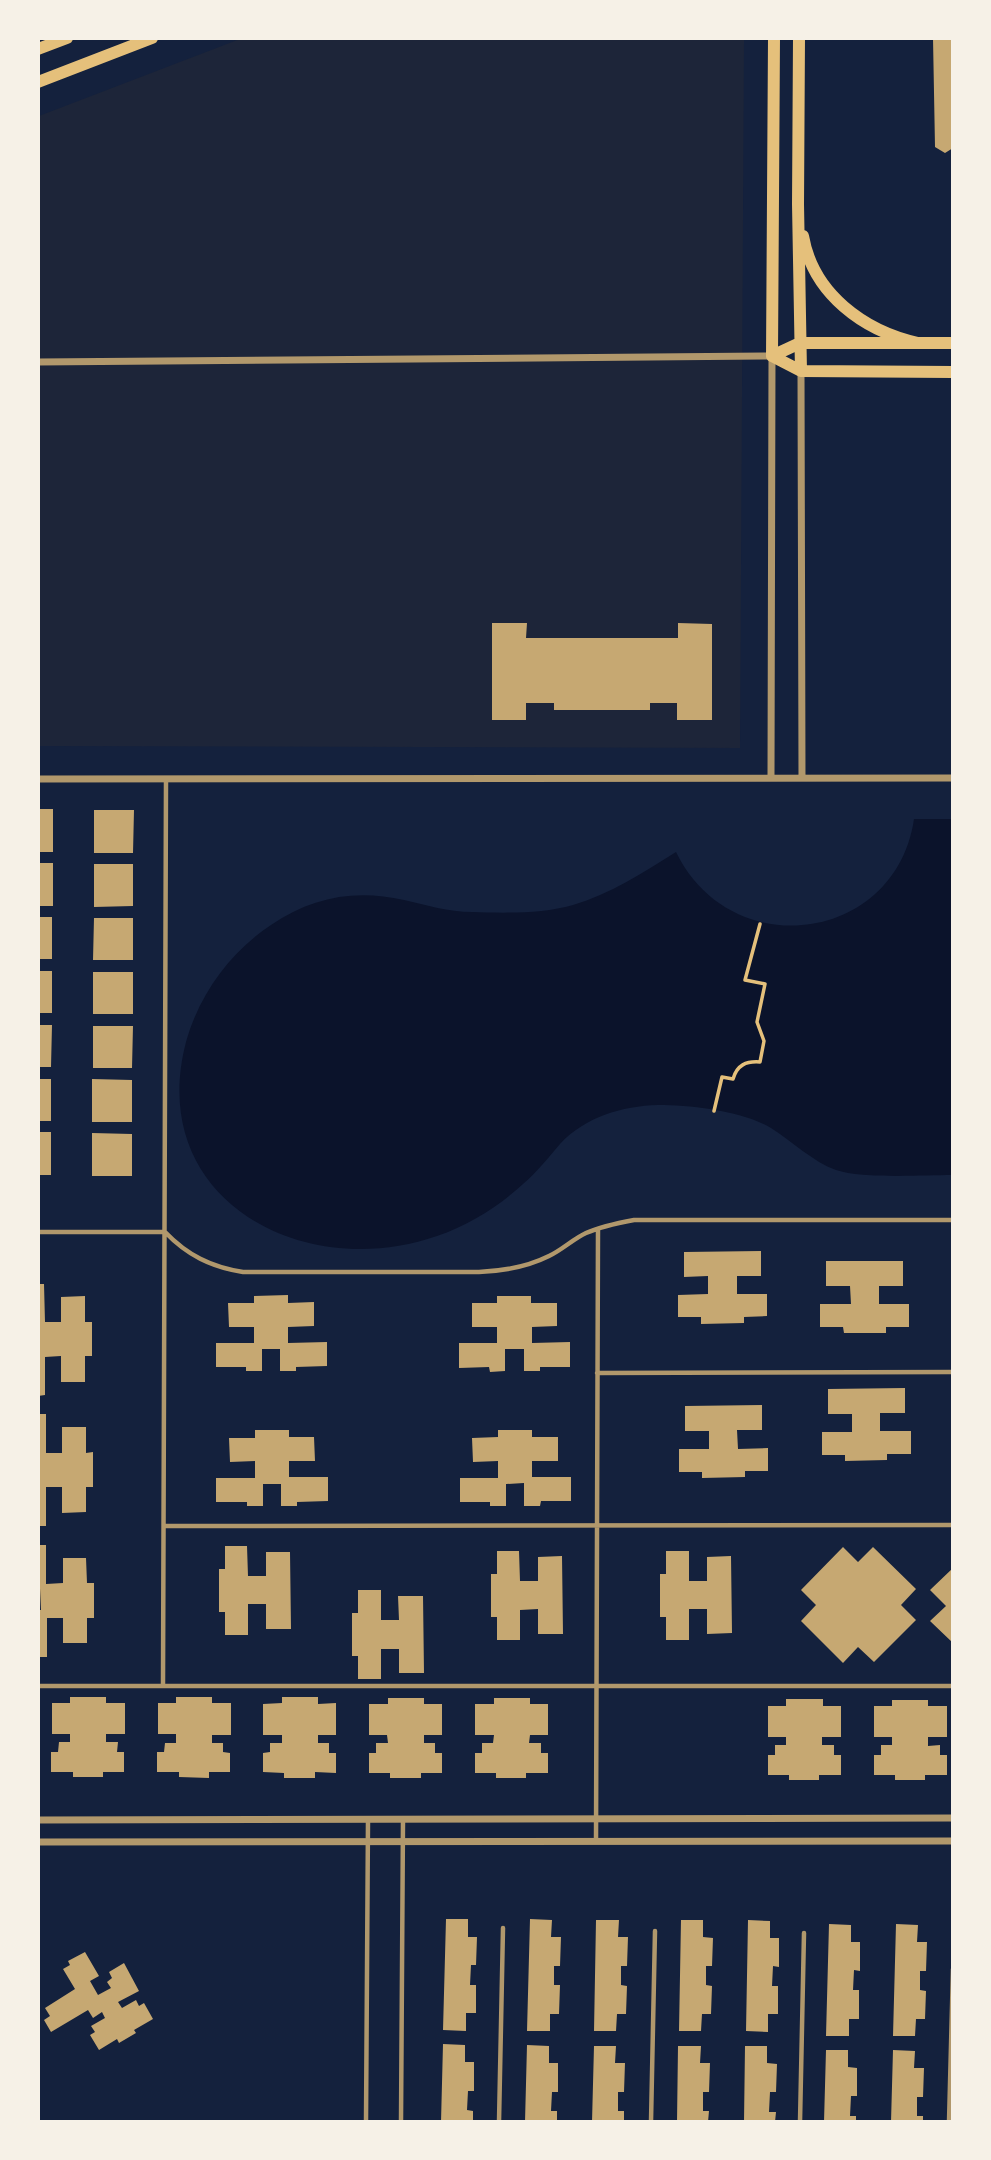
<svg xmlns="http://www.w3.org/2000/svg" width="991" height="2160" font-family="'Noto Sans',sans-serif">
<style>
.green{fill:#1d2539}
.water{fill:#0b132b}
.building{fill:#c6a872}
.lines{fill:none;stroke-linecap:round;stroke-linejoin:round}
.path{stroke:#e5c07b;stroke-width:3.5}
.service{stroke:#b1986c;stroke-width:4.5}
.minor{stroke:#b1986c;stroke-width:7}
.secondary{stroke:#e5c07b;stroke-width:12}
</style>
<rect width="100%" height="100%" fill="#14213d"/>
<path class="green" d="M240,39H744L740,748L39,746V116Z"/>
<path class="water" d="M914,819H952V1175C923,1175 862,1179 836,1170C813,1162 792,1141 771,1128C743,1111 691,1105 658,1105C622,1106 585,1117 560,1144C548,1158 537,1172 523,1184C498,1207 469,1225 437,1236C303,1283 145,1199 186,1042C199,995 230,952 271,925C312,897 355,889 404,900C427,905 448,912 472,912C504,913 542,914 573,905C610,894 643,873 676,852C731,965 896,943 914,819Z"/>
<path class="building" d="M933,38H953V148L945,153L935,147Z
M492,623H527L526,638H678V623L712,624V720H677V703H650V710H554V703H526V720H492Z
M38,809H53V852H38Z
M94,810H134L133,853H94Z
M38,863H53V906H38Z
M94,864H133V906L94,907Z
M38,917H52V959H38Z
M94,918H133V960H93Z
M38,971H52V1013H38Z
M93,972H133V1014H93Z
M38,1025H52L51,1067H38Z
M93,1026H133L132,1068H93Z
M38,1079H51V1121H38Z
M92,1079L132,1080V1122H92Z
M38,1132H51V1175H38Z
M92,1133L132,1134V1176H92Z
M761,1251V1276H737V1294H767V1316L744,1317V1323L701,1324V1317H678V1295L708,1294V1276L684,1277V1252Z
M826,1261H903V1286H879V1304H909V1327H886V1333H844L843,1327H820V1304H851L850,1286H826Z
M38,1284H44L45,1322H61V1297L85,1296V1322H92V1356H85V1382H61V1356L45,1357V1395L38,1396Z
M288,1295V1303L314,1302V1326L288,1327V1343L327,1342V1366L296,1367V1371H280V1349H262V1371H246V1367H216V1343H254V1327H229L228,1303H254V1296Z
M497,1296H531V1303H557V1326L532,1327V1343L570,1342V1367H540V1371H524V1349H505V1371L490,1372L489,1367L459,1368V1343H497V1327H472V1303H497Z
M905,1388V1413H880V1431H911V1454H887V1460L845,1461V1455H822V1432H852V1414H828V1389Z
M762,1405V1430H737L738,1449L768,1448V1471H745V1477L702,1478V1472H679V1449H709V1431H685V1406Z
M38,1414H46V1453H62V1427H86V1453L93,1452V1487H86V1512L62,1513V1487H46V1526H38V1479H40Z
M255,1430H289V1437H314L315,1461H289V1477H328V1501L297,1502V1506H281V1484H263V1506H247V1502H216V1478H255V1461L230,1462L229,1438H255Z
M498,1430H532V1437H558V1461H532V1477H571V1501H541L540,1506H524V1483L506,1484V1506H490V1502H460V1478H498V1461L473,1462L472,1438L498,1437Z
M38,1545H46V1584L63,1583V1558H86L87,1583H94V1618H87V1643H63V1618H47V1657H38V1610H41Z
M225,1546H247L248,1576H266V1552H290L291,1629H266V1604H248V1635H225V1612H219V1569H225Z
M843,1547L858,1562L873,1547L916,1589L901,1605L916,1620L874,1662L858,1647L843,1663L801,1621L816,1605L801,1590Z
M497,1551H519L520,1581H538V1557L562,1556L563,1634H538V1609L520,1610V1640H497V1617H491V1574H497Z
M666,1551H689V1581H707V1557L731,1556L732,1633L707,1634V1609H689V1640H666V1617H660V1574H666Z
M953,1568V1643L930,1621L946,1606L930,1590Z
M358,1590H381V1620H399L398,1596H423L424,1673H399V1649H381V1679H358V1656H352V1613H358Z
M70,1697H106V1703H125V1734H106V1742H118L117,1752H124V1772H103V1777H73V1772H51V1752H58L59,1742H70V1734H52V1703H70Z
M176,1697H212V1703H231V1735H212V1743H223V1752L230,1753V1772H209V1778L179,1777V1772H157V1752H164L165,1743H176V1734H158V1703H176Z
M282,1697H318V1704L336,1703V1735H318V1743H329V1753H336V1773L315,1772V1778H284V1773L263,1772V1753L270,1752V1743H282V1735H263V1704L282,1703Z
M388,1698H424V1704H442V1735H424V1743H435V1753H442V1773H421V1778H390V1773H369V1753H376V1743H388L387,1735H369V1704H388Z
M494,1698H530V1704H548V1735H530L529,1743H541V1753H548V1773H526V1778H496V1773H475V1753H482V1743H493L494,1735H475V1704H494Z
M786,1699H823V1706H841V1737H822V1745H834V1755H841V1775H819V1780H789V1775H768V1755H775V1745H786V1737H768V1706H786Z
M892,1700H928V1706H947V1737H928V1746L940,1745V1755H947V1775H925V1780H895V1775H874V1755H881V1745H892V1737H874V1706H892Z
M446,1919H468V1937H477L476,1965H471L470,1985H476V2013H466V2031L443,2030Z
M530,1919L552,1920L551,1937H561L560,1966H554V1985H560L559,2014H550V2031H527Z
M596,1920H619L618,1937H628L627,1966H621V1985L627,1986L626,2014H617L616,2031H594Z
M681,1920H703V1937L713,1938L712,1966H706V1985L712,1986L711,2014H702L701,2031H679Z
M748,1920L770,1921V1938H779V1967L773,1966L772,1986H778V2014H768V2032L746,2031Z
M829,1924L851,1925V1942H860V1971L854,1970L853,1990H859V2019H849V2036H826Z
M896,1924L918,1925L917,1942H927L926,1971H920V1990L926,1991L925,2019H916L915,2036H893Z
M85,1952L99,1976L90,1981L98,1995L111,1988L107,1982L112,1978L109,1972L124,1963L139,1991L118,2002L122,2008L136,2000L139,2006L144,2003L153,2019L134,2030L136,2033L119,2043L117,2039L99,2050L90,2035L95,2032L91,2026L105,2018L102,2012L93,2018L88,2010L51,2032L44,2020L50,2016L45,2008L75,1989L63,1969L70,1965L68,1961Z
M443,2044L465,2045V2062H474V2091H468L467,2110L473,2111V2122H441Z
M527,2045L549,2046V2063H558V2092H552L551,2111H557V2122H525Z
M594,2046H616L615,2063H625L624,2092H618V2111H624V2122H592Z
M678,2046H701L700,2063H710L709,2092H703V2111H709L708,2122H677Z
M745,2046H767V2063L777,2064L776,2092H770L769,2112H776L775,2122H744Z
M826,2050H848V2067L857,2068V2096H851L850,2116H856V2122H824Z
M893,2050L915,2051L914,2068H924L923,2097H917V2116H923V2122H891Z"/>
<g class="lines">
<path class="path" d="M714,1111L722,1077L733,1079C737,1065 746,1061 760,1062L764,1041L757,1022L765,984L745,980L760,924"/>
<path class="service" d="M38,1232H165C187,1255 211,1267 243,1272H479C504,1271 527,1267 549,1256C562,1250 573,1239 586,1233C602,1226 618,1223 634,1220H953
M597,1373L953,1372
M164,1526L953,1525
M38,1686H953
M163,1686L166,779
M596,1841L598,1229
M366,2122L368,1819
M401,2122L403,1819
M499,2122L503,1928
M651,2122L655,1931
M800,2122L804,1933
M949,2122L953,1969"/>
<path class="minor" d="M38,362L772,356L771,778
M801,371L802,778
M38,779L953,778
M38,1820L953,1818
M38,1842L953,1841"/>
<path class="secondary" d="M799,38L798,204L801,371
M38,49L67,38
M38,82L152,38
M803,236C813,294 864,331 918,343
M772,356L774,38
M772,356L801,371L953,372
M772,356L800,343H953"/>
</g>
<rect width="991" height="2160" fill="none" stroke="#f6f1e7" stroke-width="80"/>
</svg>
